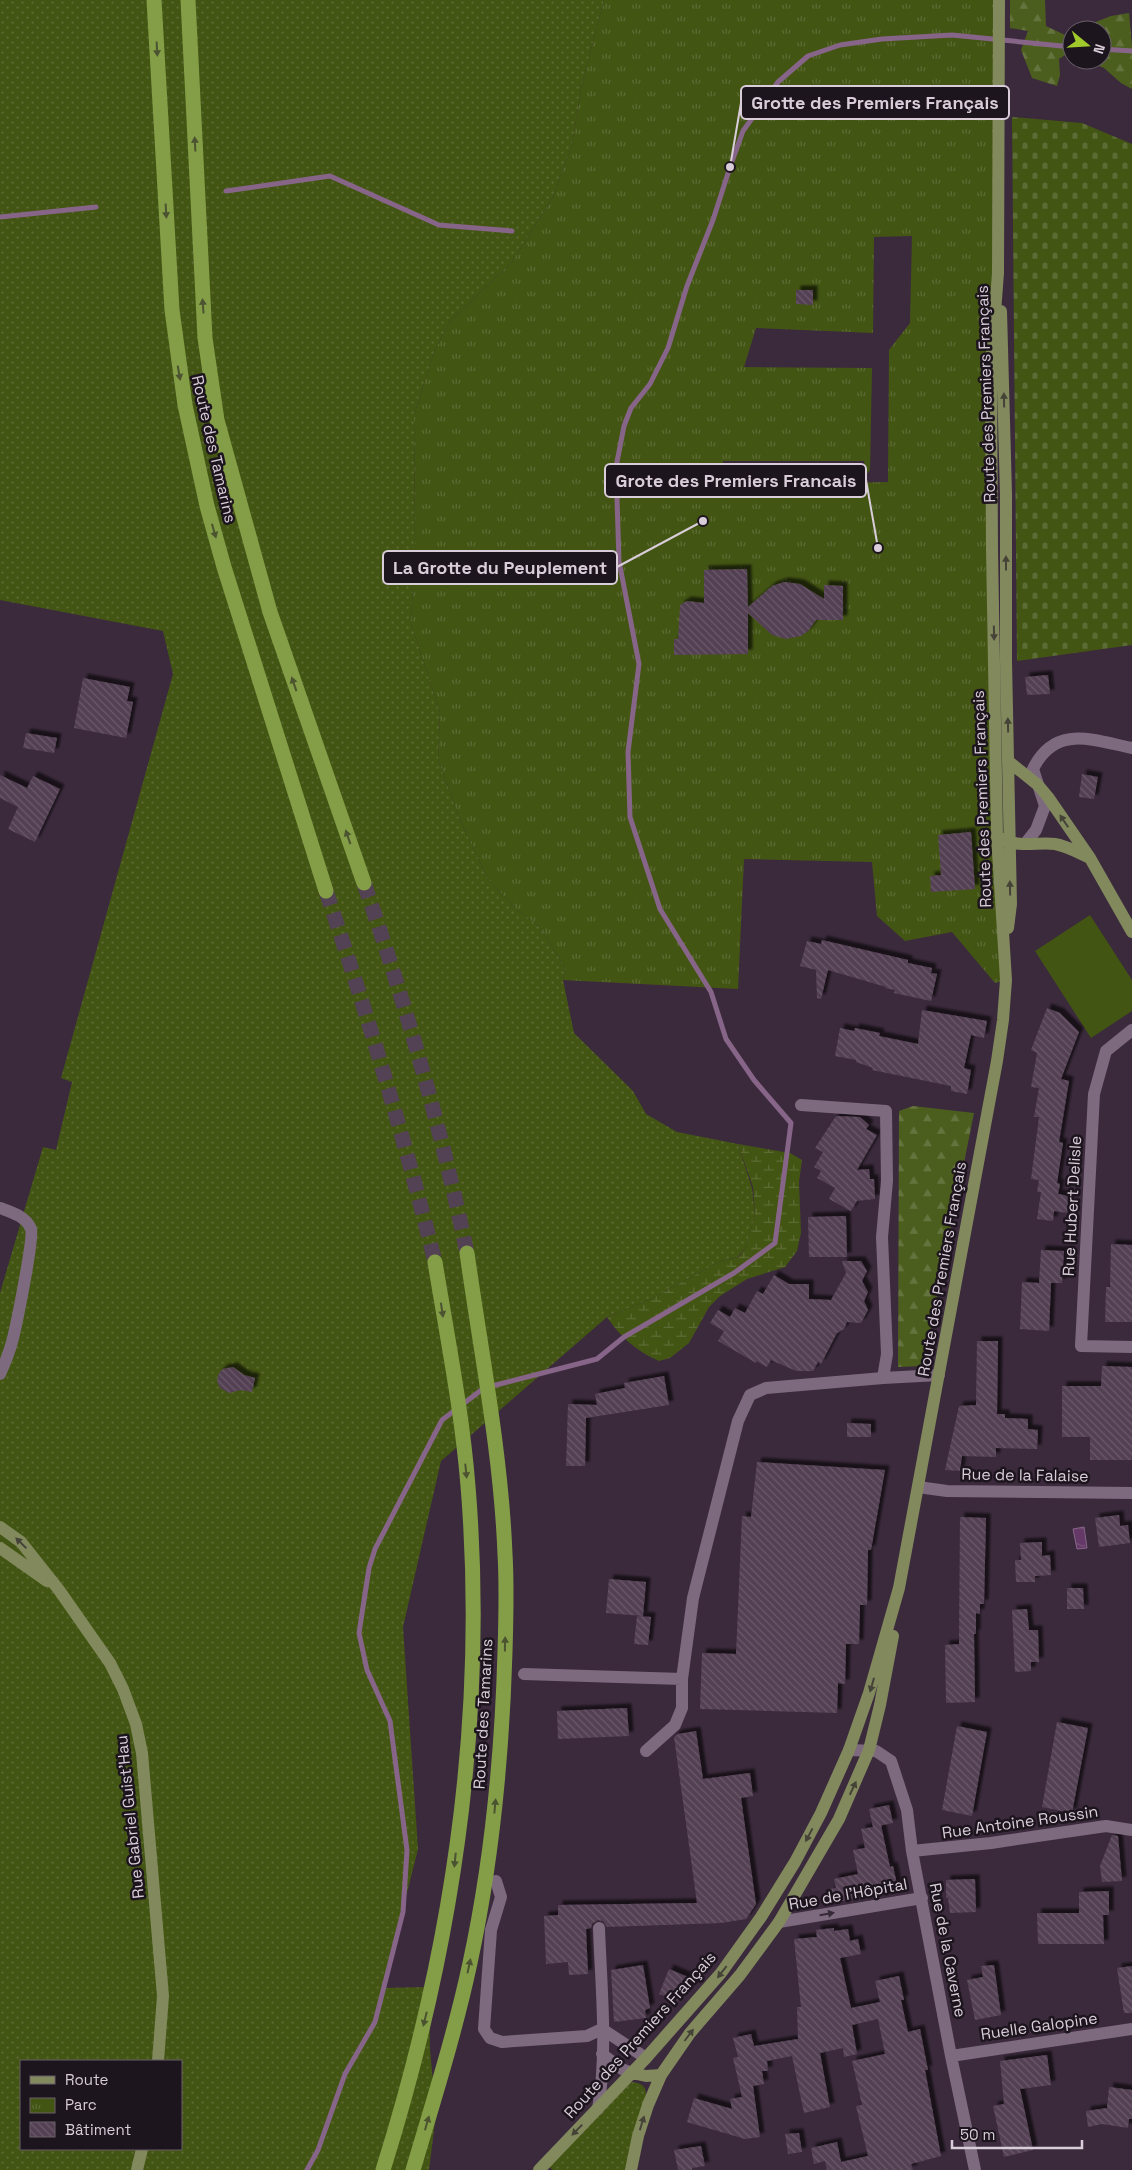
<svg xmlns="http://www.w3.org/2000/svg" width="1132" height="2170" font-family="'Space Grotesk',sans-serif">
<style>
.grass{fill:url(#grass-dots);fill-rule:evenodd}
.forest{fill:url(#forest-firs)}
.wetland{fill:url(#wetland-marsh)}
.cemetery{fill:url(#cemetery-stones)}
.park{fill:url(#park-tufts);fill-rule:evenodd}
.garden{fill:#435513}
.water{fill:url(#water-ripples);stroke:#876589}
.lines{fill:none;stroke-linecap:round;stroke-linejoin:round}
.stream{stroke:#876589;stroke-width:5}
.building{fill:url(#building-back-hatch);filter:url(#shadow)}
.highway-tunnel{stroke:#534254;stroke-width:15;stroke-dasharray:15 8;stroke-linecap:butt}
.minor{stroke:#7e6a7f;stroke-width:12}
.major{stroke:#81895d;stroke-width:12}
.highway{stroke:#839e47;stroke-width:15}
.oneway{fill:#4b5330}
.oneway2{fill:#454337}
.oneway3{fill:#352a36}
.labels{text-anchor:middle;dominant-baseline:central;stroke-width:5;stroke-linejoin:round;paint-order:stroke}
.street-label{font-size:16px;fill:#d8cdd9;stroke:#1d151e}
.leader{fill:none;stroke:#d8cdd9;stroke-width:2}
.callout-dot{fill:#d8cdd9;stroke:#1d151e;stroke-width:2}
.callout{fill:#1d151e;stroke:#d8cdd9;stroke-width:2}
.callout-label{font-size:18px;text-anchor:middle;font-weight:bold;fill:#d8cdd9}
</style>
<defs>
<pattern id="grass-dots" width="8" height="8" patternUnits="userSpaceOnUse" patternTransform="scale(1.25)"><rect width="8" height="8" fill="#435513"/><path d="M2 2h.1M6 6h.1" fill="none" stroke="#5d6c35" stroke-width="1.8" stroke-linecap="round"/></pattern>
<pattern id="forest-firs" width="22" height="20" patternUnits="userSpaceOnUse" patternTransform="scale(1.25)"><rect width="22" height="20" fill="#4c5e1e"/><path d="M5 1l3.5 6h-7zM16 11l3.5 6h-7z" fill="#65743e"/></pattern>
<pattern id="wetland-marsh" width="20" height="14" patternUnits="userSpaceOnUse" patternTransform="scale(1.25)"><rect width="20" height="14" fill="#435513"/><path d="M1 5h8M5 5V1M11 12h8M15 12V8" fill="none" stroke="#5d6c35"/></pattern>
<pattern id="cemetery-stones" width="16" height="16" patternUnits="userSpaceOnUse" patternTransform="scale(1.25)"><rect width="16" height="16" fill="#435513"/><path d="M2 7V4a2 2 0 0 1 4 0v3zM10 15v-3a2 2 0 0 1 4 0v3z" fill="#5d6c35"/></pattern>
<pattern id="park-tufts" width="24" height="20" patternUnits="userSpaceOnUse" patternTransform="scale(1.25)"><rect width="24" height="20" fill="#435513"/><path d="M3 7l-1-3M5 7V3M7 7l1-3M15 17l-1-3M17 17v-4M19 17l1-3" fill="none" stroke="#5d6c35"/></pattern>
<pattern id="water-ripples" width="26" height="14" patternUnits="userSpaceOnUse" patternTransform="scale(1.25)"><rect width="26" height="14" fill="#643967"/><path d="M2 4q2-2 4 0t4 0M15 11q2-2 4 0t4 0" fill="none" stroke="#79547c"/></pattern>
<pattern id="building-back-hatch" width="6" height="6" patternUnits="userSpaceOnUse" patternTransform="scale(1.25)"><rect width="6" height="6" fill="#534053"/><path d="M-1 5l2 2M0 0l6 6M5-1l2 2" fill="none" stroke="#6b5a6b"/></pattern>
<filter id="shadow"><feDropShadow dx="4.5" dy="-4.5" stdDeviation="1" flood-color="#0009"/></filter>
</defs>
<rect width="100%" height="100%" fill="#3b2a3c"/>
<path class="grass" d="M0,0H604L582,84L572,145L553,197L512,262L450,321L434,352L414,415L415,548L411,623L440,712L438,759L460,820L488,879L518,911L538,925L565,967L563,980L574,1033L633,1091L646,1114L677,1132L738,1144L752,1188L755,1215L746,1247L738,1257L721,1261L651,1299L607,1317L441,1461L403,1627L418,1849L383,1988L429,1987L430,2050L436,2114L429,2170H0V1293L43,1147L56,1150L72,1082L61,1078L173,674L163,631L0,600ZM21,2061H181V2149H21Z
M633,2082C641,2083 646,2086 646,2094L625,2170H553L549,2167L629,2084Z"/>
<path class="forest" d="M1010,0H1045L1046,26L1065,35L1072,32V54L1068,53L1059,59L1060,75L1057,86L1032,78L1021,50L1028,31L1010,28Z
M1129,13L1132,46V89L1121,83L1104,68L1085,60H1102V30H1075L1111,16Z
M913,1106L974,1113L923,1366L898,1367L899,1111Z"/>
<path class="wetland" d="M738,1144L790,1153L802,1160L799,1182L801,1233L797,1251L785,1267L747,1279L720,1296L709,1307L689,1343L670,1358L659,1361C639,1353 619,1336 607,1317L651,1299L721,1261L739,1257L746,1247L755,1215L753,1187Z"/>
<path class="cemetery" d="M1012,117L1082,123L1132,144V645L1017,661Z"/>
<path class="park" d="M604,0H998L992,337L1006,980L995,983L952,932L905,941L877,916L872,862L744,859L738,989L563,980L565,967L538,925L518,911L488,879L460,820L438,759L440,712L411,623L415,548L414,415L434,352L450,321L512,262L553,197L572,145L582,84ZM912,236L910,323L889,350L888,482L842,483L850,493H731L723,483V461H864L866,475L870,470L872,368L744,367L756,328L873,333L874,237Z"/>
<path class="garden" d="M1090,915L1132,980V1011L1091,1038L1035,951Z"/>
<path class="water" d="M1084,1527L1087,1548L1077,1549L1073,1529Z"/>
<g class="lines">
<path class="stream" d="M1102,49L1132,51
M226,191L330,176L439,225L512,231
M0,217L96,207
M307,2170L318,2150L345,2074L375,2022L403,1912L407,1850L390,1721L367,1670L359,1633L369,1568L375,1549L442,1420L484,1388L597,1359L624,1337L734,1273L775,1243L791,1123L754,1080L726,1039L711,992L660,909L630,817L628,752L639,664L619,561L616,467L624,426L631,408L650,384L668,348L687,286L713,220L730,167L743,131L778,82L808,56L840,45L882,39L952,35L1072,47"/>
</g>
<path class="building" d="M796,290H813V305L796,304Z
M747,569L748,607L772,586L784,582L800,584L824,599V585L843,586V620H816L808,631L801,636L786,639L772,635L748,613V654L674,655V639H678L680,605L687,601L704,603V570Z
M1048,675L1050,694L1027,695L1025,677Z
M83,678L130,687L127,701L133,702L126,738L74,728Z
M26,733L57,738L54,753L23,748Z
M1082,774L1098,777L1094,799L1079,797Z
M0,775L27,788L33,776L60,789L35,842L8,829L18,807L0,798Z
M971,832L975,889L931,892L930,876L941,875L938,835Z
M822,940L908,960V963L932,968L931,973L937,974L931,1001L894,993L895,990L885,988L886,987L828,970L821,999L817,998L816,970L800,966L807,941L821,944Z
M1047,1008L1060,1013L1079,1032L1061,1079L1069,1081L1059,1142L1063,1143L1057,1183L1060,1184L1058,1194L1070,1196L1067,1213L1054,1211L1053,1221L1037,1219L1041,1192H1037L1039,1180L1031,1179L1039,1117H1034L1039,1088L1031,1087L1037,1053L1031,1050Z
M922,1010L987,1021L984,1038L971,1035L964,1068L971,1070L967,1094L951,1091V1086L872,1070L873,1068L856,1062V1060L835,1056L840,1028L854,1031L855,1028L880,1033L879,1036L918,1044Z
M836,1116L860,1117L869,1125L866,1129L877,1135L857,1170L869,1169L870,1179H874L875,1199L857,1201L851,1211L829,1199L835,1188L817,1178L821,1171L814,1167L823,1152L815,1148Z
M846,1216L847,1257H809L808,1217Z
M1111,1244L1132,1245V1322H1105L1106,1287H1110Z
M1041,1250L1064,1251L1062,1283H1042H1051L1049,1331L1020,1329L1022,1282L1039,1283Z
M842,1261H861L867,1271L862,1281L868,1292L864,1301L868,1310L861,1323L847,1322L844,1329L837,1333L821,1364L818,1362L813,1371H796L771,1360L767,1367L756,1361V1363L718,1341L724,1331L710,1323L718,1310L730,1317L735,1308L745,1313L757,1291L763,1294L774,1275L789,1284H809V1299L831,1300L846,1273Z
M977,1341H998L997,1414H1005V1418L1028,1419V1429L1038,1430L1037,1449L996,1448V1457L962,1456L960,1471L945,1470L959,1406L976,1405Z
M1102,1366L1132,1367V1460H1090V1437H1062V1386H1101Z
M233,1367L244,1375L255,1378L252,1392L241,1390L229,1393L220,1388L217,1381L219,1373L223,1369Z
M664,1376L669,1405L586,1418L585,1466H566L568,1404L597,1405L595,1394L625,1388L624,1383Z
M847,1423L871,1424V1437H847Z
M757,1462L885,1470L871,1550H868L867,1605H860L859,1644H846L845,1684L838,1683L837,1713L700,1709L702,1653L736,1654L742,1516L751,1517Z
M1119,1515L1120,1526L1128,1525L1130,1543L1099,1547L1095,1518Z
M960,1517L986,1518L984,1604H980V1614L976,1613V1634H974L975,1702L946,1703L945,1645L959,1644Z
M1042,1542V1556L1050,1555L1051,1575L1035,1576V1582H1016L1015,1560H1021L1020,1543Z
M609,1579L646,1582L643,1616L606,1613Z
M1067,1588H1083L1084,1609H1067Z
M1027,1609L1029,1630H1038L1039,1662H1031V1671L1015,1672L1012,1610Z
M637,1616L651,1617L648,1645L634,1644Z
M627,1708L629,1736L558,1739L557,1711Z
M1057,1722L1088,1728L1072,1813L1042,1807Z
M957,1726L987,1732L972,1816L942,1810Z
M696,1731L703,1779L750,1773L753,1796L741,1798L756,1904L746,1919L721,1923L607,1927L603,1921L598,1920L592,1924L591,1928L586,1929L588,1974L569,1975L568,1962L546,1964L544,1916L558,1915V1905L697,1903L674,1737L678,1734Z
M889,1805L893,1823L878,1826L881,1825L890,1867L893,1866L898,1889L833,1903L830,1889L836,1888L834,1879L858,1874L853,1850L865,1848L861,1829L873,1827L869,1809Z
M1112,1835L1118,1836L1122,1881L1102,1882L1100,1866Z
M975,1879L976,1912L950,1913L948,1898H946V1880Z
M1109,1891V1915H1103L1104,1944H1038L1037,1913H1079V1892Z
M834,1928V1931L848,1929L850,1941L858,1939L861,1954L840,1958L851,2008L880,2002L875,1981L899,1976L904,2000H901L908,2032L920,2029L928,2070H925L941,2156L911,2164L913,2170H827L825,2161L814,2164L811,2148L837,2142L841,2162L868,2156L856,2106L862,2105L852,2061L885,2054L878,2019L852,2025L857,2054L844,2057L843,2048L820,2053L830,2107L804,2113L792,2056L767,2061L768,2071H762L764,2084L753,2086L760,2137L745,2139L687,2122L694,2098L732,2109L730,2099L742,2097L733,2058L738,2057L733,2038L751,2034L754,2046L798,2039L797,2007H801L794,1939L817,1937L816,1930Z
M643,1965L650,2008L645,2010L646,2018L614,2022L611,1970Z
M994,1965L1001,2015L975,2020L967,1980L983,1977L981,1966Z
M1132,1966V2013H1124L1117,1968Z
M669,1969L688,1977L678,2001L659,1994Z
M1047,2055L1051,2085L1020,2089L1033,2150L1004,2157L993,2106L1004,2104L1000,2061Z
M1109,2087L1132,2090V2119H1129L1128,2128L1102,2124L1088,2127L1086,2111L1107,2108Z
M799,2133L802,2152L788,2154L785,2134Z
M701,2146L705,2166L692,2168V2170H678L674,2150Z"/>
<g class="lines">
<path class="highway-tunnel" d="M364,883C406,1005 441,1127 467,1253
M326,891C367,1013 404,1136 435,1262"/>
<path class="minor" d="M1025,844L1036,830L1045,806L1033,769C1055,724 1093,740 1132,748
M1132,1030L1106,1051L1094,1094L1081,1346L1132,1347
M801,1105L886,1111L887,1181L882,1237L887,1354L883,1378
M0,1208C11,1212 26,1216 31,1229C34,1239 16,1327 12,1342C9,1353 5,1363 0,1374
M918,1487L947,1491L1132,1493
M524,1674L682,1679
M849,1750L876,1751L891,1761L907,1810L912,1851L951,2056L975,2170
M646,1751L675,1725L682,1708V1679L693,1598L738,1421L750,1395L766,1388L883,1378L939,1375
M912,1851L991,1843L1106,1826L1132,1830
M496,1881L501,1897L491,1930L484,2029L490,2038L502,2042L587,2036L602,2029
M779,1922L922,1898
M602,2029L646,2058
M602,2054L622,2069L632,2073
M951,2056L1132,2029
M598,2109C608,2050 601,1987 599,1928"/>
<path class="major" d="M1001,311L1006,494V661L1011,904L1008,928
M1008,761L1038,785L1048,797L1090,858L1132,932
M1003,839C1019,848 1038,842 1055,844C1067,846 1079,853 1090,858
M0,1527L21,1542L59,1590L110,1663L123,1689L136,1724L142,1753L163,1996L158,2061
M0,1548L47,1581
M632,2073L646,2076L661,2075
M137,2170L142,2149
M539,2170L646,2058L721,1973L761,1917L795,1862L821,1813L849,1750L869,1693L899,1588L997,1061L1003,1020L1006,980L997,836L992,549L991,365L998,273L999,0
M631,2170L638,2136L648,2105L661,2075L690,2033L740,1975L779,1922L839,1819L869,1750L880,1705L893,1636"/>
<path class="highway" d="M154,0L172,310L185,405L207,506L224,567L326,891
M188,0L205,338L217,420L270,612L364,883
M383,2170C452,1950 487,1717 468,1486C462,1411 447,1336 435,1262
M413,2170C433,2102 455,2033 470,1963C492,1861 502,1756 505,1652C506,1619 507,1587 505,1554C501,1453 481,1353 467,1253"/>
</g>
<defs><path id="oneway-solid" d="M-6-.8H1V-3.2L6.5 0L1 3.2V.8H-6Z" transform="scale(1.25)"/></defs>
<g class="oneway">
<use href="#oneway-solid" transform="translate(157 49) rotate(87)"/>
<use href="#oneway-solid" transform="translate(195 144) rotate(-93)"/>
<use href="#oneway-solid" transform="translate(166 211) rotate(87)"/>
<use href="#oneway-solid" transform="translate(203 306) rotate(-94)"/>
<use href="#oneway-solid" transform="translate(179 373) rotate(80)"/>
<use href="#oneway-solid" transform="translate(214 531) rotate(74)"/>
<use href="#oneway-solid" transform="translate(294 684) rotate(-109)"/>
<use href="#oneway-solid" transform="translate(348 837) rotate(-109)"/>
<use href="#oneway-solid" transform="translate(442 1310) rotate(81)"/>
<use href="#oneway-solid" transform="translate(466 1471) rotate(84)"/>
<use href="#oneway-solid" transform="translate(505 1644) rotate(-89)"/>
<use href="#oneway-solid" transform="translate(495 1806) rotate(-85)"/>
<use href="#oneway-solid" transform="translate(455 1860) rotate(96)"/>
<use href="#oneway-solid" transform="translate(469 1966) rotate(-78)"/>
<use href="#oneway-solid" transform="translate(425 2019) rotate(104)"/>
<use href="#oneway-solid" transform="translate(427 2123) rotate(-74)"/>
</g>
<g class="oneway2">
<use href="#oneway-solid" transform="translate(1004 400) rotate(-91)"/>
<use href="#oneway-solid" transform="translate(1006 563) rotate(-90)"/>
<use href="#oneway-solid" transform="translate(994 633) rotate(89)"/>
<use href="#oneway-solid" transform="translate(1008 725) rotate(-91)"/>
<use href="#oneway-solid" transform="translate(1064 821) rotate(-124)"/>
<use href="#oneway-solid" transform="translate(1010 888) rotate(-91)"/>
<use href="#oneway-solid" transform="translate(21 1543) rotate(-136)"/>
<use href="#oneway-solid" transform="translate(872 1685) rotate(106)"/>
<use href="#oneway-solid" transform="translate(853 1788) rotate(-65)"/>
<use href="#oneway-solid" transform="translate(809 1835) rotate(118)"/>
<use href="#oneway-solid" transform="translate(722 1972) rotate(128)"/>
<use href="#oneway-solid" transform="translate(689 2035) rotate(-53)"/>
<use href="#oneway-solid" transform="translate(642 2123) rotate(-73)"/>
<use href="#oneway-solid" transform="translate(577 2130) rotate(134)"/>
</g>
<use class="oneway3" href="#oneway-solid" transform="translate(827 1914) rotate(-10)"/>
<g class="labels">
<g class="street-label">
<text transform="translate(986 394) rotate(-92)">Route des Premiers Français</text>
<text transform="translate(214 449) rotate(77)">Route des Tamarins</text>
<text transform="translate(982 799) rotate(-92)">Route des Premiers Français</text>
<text transform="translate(1072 1206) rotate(-87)">Rue Hubert Delisle</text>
<text transform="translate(942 1269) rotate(-80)">Route des Premiers Français</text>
<text transform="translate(1025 1475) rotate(1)">Rue de la Falaise</text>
<text transform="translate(483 1714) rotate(-87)">Route des Tamarins</text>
<text transform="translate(130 1817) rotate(-96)">Rue Gabriel Guist'Hau</text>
<text transform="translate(1020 1822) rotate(-8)">Rue Antoine Roussin</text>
<text transform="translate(848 1894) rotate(-10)">Rue de l'Hôpital</text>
<text transform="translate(948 1950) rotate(79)">Rue de la Caverne</text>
<text transform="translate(1039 2026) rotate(-8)">Ruelle Galopine</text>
<text transform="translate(640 2035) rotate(-48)">Route des Premiers Français</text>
</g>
</g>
<path class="leader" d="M730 167L741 103M878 548L866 480M703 521L617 567"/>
<g class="callout-dot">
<circle cx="730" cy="167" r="5"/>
<circle cx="878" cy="548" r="5"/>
<circle cx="703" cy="521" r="5"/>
</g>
<g class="callout">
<rect x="741" y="86" width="268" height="33" rx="5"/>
<rect x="605" y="464" width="261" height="33" rx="5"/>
<rect x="383" y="551" width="234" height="33" rx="5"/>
</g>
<g class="callout-label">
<text x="875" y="109">Grotte des Premiers Français</text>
<text x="736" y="487">Grote des Premiers Francais</text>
<text x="500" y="574">La Grotte du Peuplement</text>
</g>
<rect x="20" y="2060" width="162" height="90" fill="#1d151e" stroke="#685f69"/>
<rect x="30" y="2076" width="25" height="8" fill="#81895d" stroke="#685f69"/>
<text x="65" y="2085" font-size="15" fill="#d8cdd9">Route</text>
<rect x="30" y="2098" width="25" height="15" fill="url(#park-tufts)" stroke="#685f69"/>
<text x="65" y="2110" font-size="15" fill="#d8cdd9">Parc</text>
<rect x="30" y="2122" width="25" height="15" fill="url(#building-back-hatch)" stroke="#685f69"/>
<text x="65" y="2135" font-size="15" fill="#d8cdd9">Bâtiment</text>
<g transform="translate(1087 45) rotate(108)"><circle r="24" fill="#1d151e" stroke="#685f69"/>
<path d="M0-4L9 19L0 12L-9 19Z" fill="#a0c92b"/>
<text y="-8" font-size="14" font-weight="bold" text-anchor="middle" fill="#d8cdd9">N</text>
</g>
<path d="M952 2140v8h130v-8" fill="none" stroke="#d8cdd9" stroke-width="2.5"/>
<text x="960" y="2140" font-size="15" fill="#d8cdd9" stroke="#1d151e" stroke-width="4" paint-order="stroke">50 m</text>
</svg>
